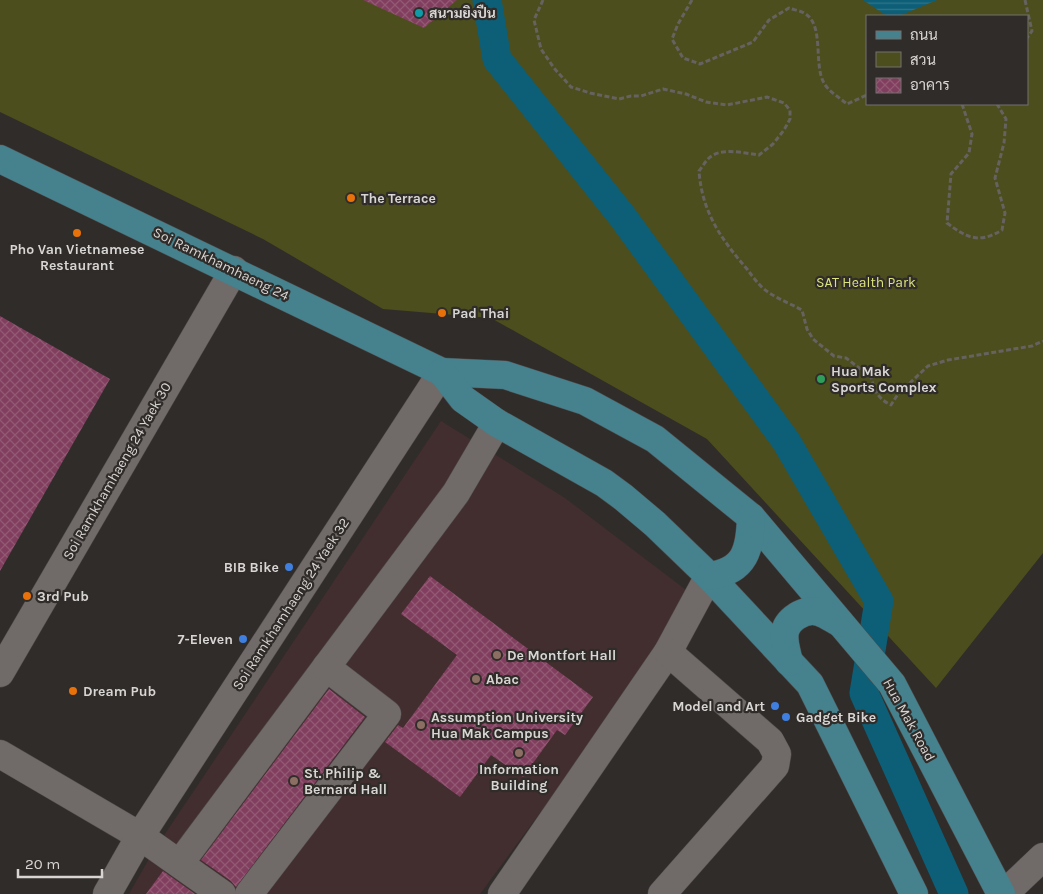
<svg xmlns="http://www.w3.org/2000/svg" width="1043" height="894" font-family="Karla,Sarabun,sans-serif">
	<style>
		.education { fill: #432e2f }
		.park { fill: #4c4e1d; fill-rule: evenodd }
		.water { fill: url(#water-rules) }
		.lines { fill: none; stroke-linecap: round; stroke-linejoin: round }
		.canal { stroke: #0d5f77; stroke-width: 29 }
		.building { fill: url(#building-cross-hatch) }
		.minor-casing { stroke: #4e4a49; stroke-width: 29 }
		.major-casing { stroke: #4e4a49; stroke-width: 29 }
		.path { stroke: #656260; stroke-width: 3; stroke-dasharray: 5 2.5; stroke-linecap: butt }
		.minor { stroke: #706b69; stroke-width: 28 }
		.major { stroke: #46818e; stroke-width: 28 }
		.culture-dot { fill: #0f9aa8; stroke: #302c2a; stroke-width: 2 }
		.food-dot { fill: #e8710a; stroke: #302c2a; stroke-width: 2 }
		.leisure-dot { fill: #2e9e5b; stroke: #302c2a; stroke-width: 2 }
		.shop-dot { fill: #3f7fe0; stroke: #302c2a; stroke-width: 2 }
		.education-dot { fill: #8d6e63; stroke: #302c2a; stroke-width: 2 }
		.labels { text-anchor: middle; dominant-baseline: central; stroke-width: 4.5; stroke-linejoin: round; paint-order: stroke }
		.poi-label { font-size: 14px; font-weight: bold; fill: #d8d6d4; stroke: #302c2a; text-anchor: start }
		.street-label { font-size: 14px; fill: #d8d6d4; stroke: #302c2a }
		.park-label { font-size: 14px; fill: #dde479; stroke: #302c2a }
	</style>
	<defs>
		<pattern id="water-rules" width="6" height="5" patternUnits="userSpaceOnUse" patternTransform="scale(1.25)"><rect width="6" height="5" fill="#0d5f77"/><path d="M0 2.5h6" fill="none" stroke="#307589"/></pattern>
		<pattern id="building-cross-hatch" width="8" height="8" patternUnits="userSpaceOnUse" patternTransform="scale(1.25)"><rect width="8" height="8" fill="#813e5e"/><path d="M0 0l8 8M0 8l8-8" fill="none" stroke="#925974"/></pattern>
	</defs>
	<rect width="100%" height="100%" fill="#302c2a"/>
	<polygon class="education" points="441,421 565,498 698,599 480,894 129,894 153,852"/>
	<path class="park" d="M0,0H1043V553L936,688L707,439L491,318L383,309L263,239L0,112ZM867,16H1027V104H867Z"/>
	<polygon class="water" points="863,0 937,0 899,16 887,16"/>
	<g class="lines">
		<polyline class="canal" points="487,0 497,59 622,216 786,441 879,601 864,693 954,894"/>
	</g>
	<g class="building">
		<polygon points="363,0 457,0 424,28"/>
		<polygon points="0,316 110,379 0,571"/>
		<polygon points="430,576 593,697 565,735 557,730 523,777 491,755 460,797 385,742 398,725 403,728 457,655 401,614"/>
		<polygon points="329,689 365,717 236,887 231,881 201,860"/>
		<polygon points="163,871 195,894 146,894"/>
	</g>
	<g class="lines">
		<defs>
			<g id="minor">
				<polyline points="0,673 234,270"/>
				<polyline points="0,754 140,836 222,894"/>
				<polyline points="180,863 456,493 497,423"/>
				<polyline points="107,894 140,836 442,372"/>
				<polyline points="249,894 387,714 326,667"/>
				<polyline points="502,894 668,652 709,576"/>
				<polyline points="662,894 775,766 777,754 770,741 668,652"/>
				<polyline points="1004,894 1043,857"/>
			</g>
			<g id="major">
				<polyline points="0,159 442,372 505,375 585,401 655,439 751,517 892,684 1001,894"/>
				<polyline points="442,372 463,399 497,423 604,483 623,497 655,524 709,576 810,684 914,894"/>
				<path d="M709,576C746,571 750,549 751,517"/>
				<path d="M789,662C785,644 778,628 797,616C803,612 812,610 819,612C826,614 834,620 840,623"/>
			</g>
		</defs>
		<use href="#minor" class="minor-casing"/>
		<use href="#major" class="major-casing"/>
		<g class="path">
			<path d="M543,0L534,20L541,49L554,68L571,87L590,93L619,99L631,96H641L663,89L686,94L706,102L727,105L767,97L784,103L790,110V119L784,130L773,144L759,155C743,153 721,147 709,158C705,162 702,167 699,171C702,212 721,239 747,269C753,277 760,287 768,292C778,299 791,304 802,310L807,329L813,339L834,356L846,358L871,377C874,390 878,399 891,405L898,394L928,366L948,360L1032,346L1043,341"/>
			<path d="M692,0L678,24L672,39L683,58L700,64L753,42L769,20L789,8C793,10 799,10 804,13C825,24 813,64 824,83C828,91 840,98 847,104L867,95"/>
			<polyline points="1025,0 1032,31 1027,38"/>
			<path d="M962,104L972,134L969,153L951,174L947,223C967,238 979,244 1002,230L1005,213L995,178L1004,143L1006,119L997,104"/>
		</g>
		<use href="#minor" class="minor"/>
		<use href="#major" class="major"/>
	</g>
	<circle class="culture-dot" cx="419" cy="13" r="5"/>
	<g class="food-dot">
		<circle cx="351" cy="198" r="5"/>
		<circle cx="77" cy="233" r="5"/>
		<circle cx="442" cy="313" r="5"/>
		<circle cx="27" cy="596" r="5"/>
		<circle cx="73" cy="691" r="5"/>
	</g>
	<circle class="leisure-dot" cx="821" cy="379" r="5"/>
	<g class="shop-dot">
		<circle cx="289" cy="567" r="5"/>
		<circle cx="243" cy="639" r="5"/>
		<circle cx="775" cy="706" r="5"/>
		<circle cx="786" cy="717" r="5"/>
	</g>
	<g class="education-dot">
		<circle cx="497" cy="655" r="5"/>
		<circle cx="476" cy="679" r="5"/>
		<circle cx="421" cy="725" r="5"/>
		<circle cx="519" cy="753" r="5"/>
		<circle cx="294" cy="781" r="5"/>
	</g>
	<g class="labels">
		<g class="poi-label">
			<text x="429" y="13">สนามยิงปืน</text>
			<text x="361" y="198">The Terrace</text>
			<text x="77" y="249" text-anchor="middle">Pho Van Vietnamese<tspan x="77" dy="16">Restaurant</tspan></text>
			<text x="452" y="313">Pad Thai</text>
			<text x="831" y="371">Hua Mak<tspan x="831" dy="16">Sports Complex</tspan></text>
			<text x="279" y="567" text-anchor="end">BIB Bike</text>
			<text x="37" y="596">3rd Pub</text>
			<text x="233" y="639" text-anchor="end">7-Eleven</text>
			<text x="507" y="655">De Montfort Hall</text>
			<text x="486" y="679">Abac</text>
			<text x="83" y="691">Dream Pub</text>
			<text x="765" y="706" text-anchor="end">Model and Art</text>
			<text x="431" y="717">Assumption University<tspan x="431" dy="16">Hua Mak Campus</tspan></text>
			<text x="796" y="717">Gadget Bike</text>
			<text x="519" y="769" text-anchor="middle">Information<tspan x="519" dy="16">Building</tspan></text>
			<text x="304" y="773">St. Philip &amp;<tspan x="304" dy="16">Bernard Hall</tspan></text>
		</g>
		<g class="street-label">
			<text transform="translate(221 264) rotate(26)">Soi Ramkhamhaeng 24</text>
			<text transform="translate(117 471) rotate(-60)">Soi Ramkhamhaeng 24 Yaek 30</text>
			<text transform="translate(291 604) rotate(-57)">Soi Ramkhamhaeng 24 Yaek 32</text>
			<text transform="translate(909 720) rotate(61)">Hua Mak Road</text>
		</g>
		<g class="park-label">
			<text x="866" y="282">SAT Health Park</text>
		</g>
	</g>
	<rect x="866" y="15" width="162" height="90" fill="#302c2a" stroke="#73706e"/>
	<rect x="876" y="31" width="25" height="8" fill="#46818e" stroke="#73706e"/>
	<text x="910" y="40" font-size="15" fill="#d8d6d4">ถนน</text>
	<rect x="876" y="52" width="25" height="15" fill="#4c4e1d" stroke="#73706e"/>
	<text x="910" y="65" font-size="15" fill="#d8d6d4">สวน</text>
	<rect x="876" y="78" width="25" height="15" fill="url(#building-cross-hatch)" stroke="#73706e"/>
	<text x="910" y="90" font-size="15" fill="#d8d6d4">อาคาร</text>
	<path d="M18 869v8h84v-8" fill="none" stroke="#d8d6d4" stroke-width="2.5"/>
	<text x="25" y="869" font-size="15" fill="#d8d6d4" stroke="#302c2a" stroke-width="4" paint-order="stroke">20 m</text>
</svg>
